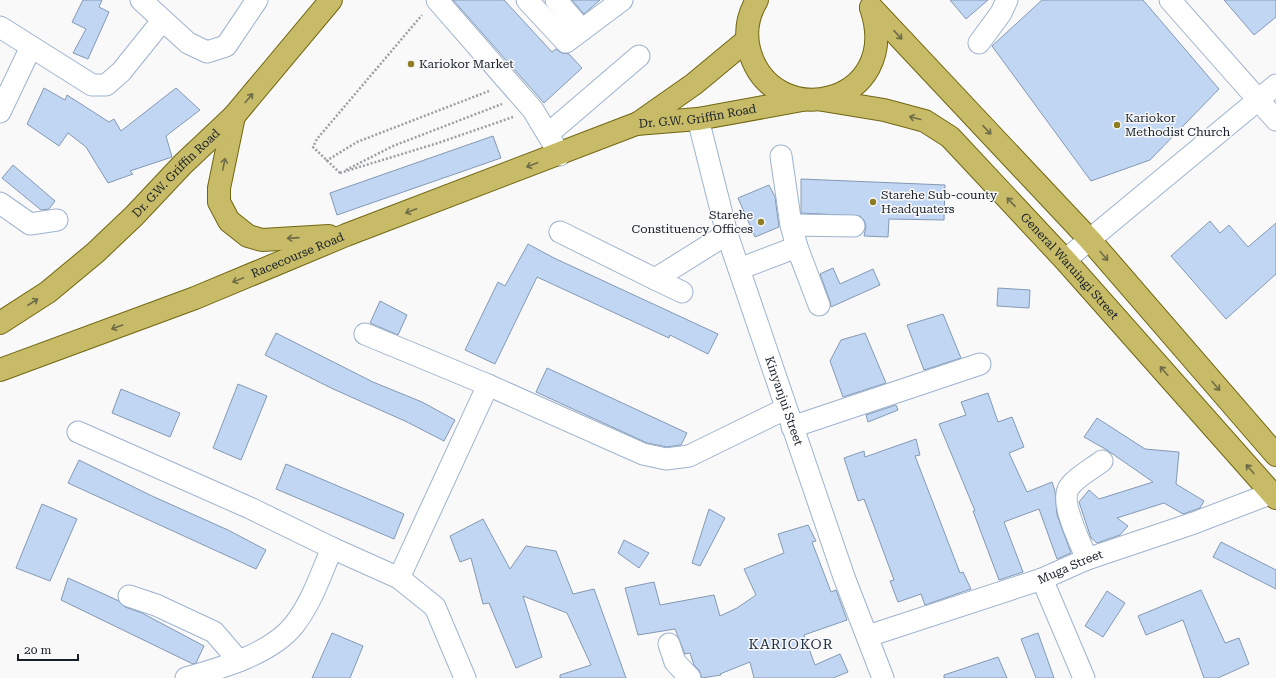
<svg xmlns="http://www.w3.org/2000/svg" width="1276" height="678" font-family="'Roboto Serif',serif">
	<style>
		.building { fill: #c0d6f3; stroke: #8499b4 }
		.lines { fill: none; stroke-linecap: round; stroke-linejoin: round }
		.minor-casing { stroke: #9db3ce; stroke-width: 23 }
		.major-casing { stroke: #716610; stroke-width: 24 }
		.path { stroke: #9b9fa3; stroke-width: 2.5; stroke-dasharray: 2 2; stroke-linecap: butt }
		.minor { stroke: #fff; stroke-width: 21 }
		.major { stroke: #c7bb68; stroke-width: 22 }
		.oneway { stroke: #6f6d48 }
		.poi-dot { fill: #8d7d23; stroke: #f9f9f9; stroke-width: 1.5 }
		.labels { text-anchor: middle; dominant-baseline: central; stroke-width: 3; stroke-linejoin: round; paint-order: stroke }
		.poi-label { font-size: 12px; fill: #171f29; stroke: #f9f9f9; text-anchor: start }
		.street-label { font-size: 12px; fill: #171f29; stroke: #f9f9f9 }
		.quarter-label { font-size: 14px; letter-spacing: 1px; fill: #203148; stroke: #f9f9f9 }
	</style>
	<rect width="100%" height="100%" fill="#f9f9f9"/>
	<g class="building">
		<polygon points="83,0 102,0 99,7 109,12 88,59 73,53 86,29 72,22"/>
		<polygon points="453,0 504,0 552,52 556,49 562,53 569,54 582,68 544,103"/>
		<polygon points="572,0 600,0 584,14"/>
		<polygon points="950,0 988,0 966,19"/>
		<polygon points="1042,0 1143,0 1219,89 1150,160 1091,181 992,46"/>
		<polygon points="1224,0 1276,0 1276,17 1254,35"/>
		<polygon points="44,88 65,100 67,95 109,122 114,119 121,131 176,88 200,110 166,136 172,157 130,171 133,174 108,183 86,147 68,133 59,146 27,124"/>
		<polygon points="493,136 501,158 337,215 330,193"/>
		<polygon points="13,165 55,201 49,209 41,210 2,178"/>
		<polygon points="801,179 945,185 944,220 889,219 888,237 864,236 866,226 864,220 860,216 801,213"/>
		<polygon points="769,185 775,197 779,227 755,237 738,198"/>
		<polygon points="1210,221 1220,233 1229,225 1248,247 1276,223 1276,274 1226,319 1171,256"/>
		<polygon points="528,244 554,258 718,334 708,354 670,335 669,338 537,277 495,364 465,350 498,282 505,286"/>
		<polygon points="833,268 840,284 873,269 880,285 831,307 830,301 820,274"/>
		<polygon points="998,288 1030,290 1029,308 997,306"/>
		<polygon points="380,301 407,315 398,335 370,323"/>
		<polygon points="943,314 961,358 924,370 907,325"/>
		<polygon points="276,333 373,382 422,402 455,420 444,441 407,422 331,388 265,355"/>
		<polygon points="865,333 886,383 843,397 830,361 841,340"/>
		<polygon points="547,368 687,433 681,445 667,447 647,443 536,392"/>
		<polygon points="238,384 267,396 241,460 213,448"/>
		<polygon points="121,389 180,413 170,437 112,413"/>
		<polygon points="988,393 998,422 1012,417 1024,447 1009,453 1027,492 1052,482 1055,491 1057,515 1071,553 1057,559 1039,509 1004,522 1023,572 999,580 973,511 975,511 939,424 966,415 961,402"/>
		<polygon points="896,405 898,410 868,422 866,415"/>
		<polygon points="1097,418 1145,449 1179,452 1176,484 1204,501 1200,508 1183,514 1164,503 1117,518 1128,526 1120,535 1097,543 1091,538 1079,502 1089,490 1099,499 1153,482 1107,450 1084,437"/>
		<polygon points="916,439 920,455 915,456 960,573 963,572 971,589 925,605 921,594 898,602 890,581 894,580 864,499 858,501 844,458 864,451 865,457"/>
		<polygon points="79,460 152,496 228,530 266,550 256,569 68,483"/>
		<polygon points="286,464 404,514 394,539 276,489"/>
		<polygon points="42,504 77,519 50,581 16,568"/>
		<polygon points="709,509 725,518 700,566 692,563"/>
		<polygon points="483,519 510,569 526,546 556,551 573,594 594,589 626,678 560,678 560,675 591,665 567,613 523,596 542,657 516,668 489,603 483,604 471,558 460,562 450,536"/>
		<polygon points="808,525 816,541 812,542 831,592 836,590 847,620 804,635 815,665 840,654 848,672 833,678 754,678 750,662 720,674 721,675 702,678 699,670 694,665 690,653 685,654 675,629 638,635 625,588 654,582 660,605 714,595 720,616 737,608 756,595 744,569 784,553 778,534"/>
		<polygon points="624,540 649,553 639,568 618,553"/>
		<polygon points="1221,542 1276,570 1276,589 1213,557"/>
		<polygon points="68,578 106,595 119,601 125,607 142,613 204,646 196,663 193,664 61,600"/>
		<polygon points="1201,590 1225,643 1239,638 1249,664 1218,678 1204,678 1183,620 1146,635 1138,616"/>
		<polygon points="1107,591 1125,603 1103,637 1085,626"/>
		<polygon points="332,633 363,646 350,678 312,678"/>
		<polygon points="1038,633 1054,678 1036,678 1021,639"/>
		<polygon points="998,657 1007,678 944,678 944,675"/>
	</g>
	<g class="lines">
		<defs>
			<g id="minor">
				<polyline points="141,0 188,43 207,52 226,46 257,0"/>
				<polyline points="437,0 533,110 560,155"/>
				<polyline points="527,0 566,42 622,0"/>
				<polyline points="556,0 582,30"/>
				<polyline points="1170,0 1276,120"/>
				<polyline points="0,27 92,85 106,85 121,72 162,21"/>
				<polyline points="979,43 1001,13 1007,0"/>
				<polyline points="0,112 31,47"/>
				<path id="s1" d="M698,119L727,234L844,577L883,678"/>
				<polyline points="548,134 639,56"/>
				<polyline points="781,156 791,225 797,247"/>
				<polyline points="0,203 30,224 57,220"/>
				<polyline points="791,225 854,226"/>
				<polyline points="560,232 655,279 727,234"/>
				<polyline points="1065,260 1276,85"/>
				<polyline points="739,269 797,247 819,305"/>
				<polyline points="655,279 682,292"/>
				<polyline points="365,334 488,385 643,454 666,459 689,456 785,409"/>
				<polyline points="792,427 980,364"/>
				<polyline points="78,432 250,508 332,548 399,578 435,607 465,678"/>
				<path d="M1087,559C1081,544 1058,500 1070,486C1078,476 1092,469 1102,461"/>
				<polyline points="399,578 488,385"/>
				<polyline points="1042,579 1084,678"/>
				<polyline points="129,596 156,605 214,632 239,661"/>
				<path id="s2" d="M868,636L1042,579L1087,559L1194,523L1272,493"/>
				<polyline points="669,644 675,662 690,678"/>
				<path d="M186,678C221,668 271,654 294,625C312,602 321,574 332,548"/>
			</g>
			<g id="major">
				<path d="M757,0C748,15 745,32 749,49C771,135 904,105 871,8"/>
				<polyline points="871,7 1090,240 1276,455"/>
				<path id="s3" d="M823,100L884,110L925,121L950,137L1065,260L1276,498"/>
				<polyline points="234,116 219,188 219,202 229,221 248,236 262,240 329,236"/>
				<polyline points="637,124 694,84 747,40"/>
				<path id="s4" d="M0,323L48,292L95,253L134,216L183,164L234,116L331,0"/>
				<path id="s5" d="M0,370L195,298L346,235L636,124L698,119L802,100"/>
			</g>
		</defs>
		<use href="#minor" class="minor-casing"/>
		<use href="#major" class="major-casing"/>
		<g class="path">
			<polyline points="326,161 357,142 489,91"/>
			<polyline points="346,170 393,146 502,104"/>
			<polyline points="340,173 313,147 317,139 422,15"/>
			<polyline points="340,173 438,143 513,117"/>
		</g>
		<use href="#minor" class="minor"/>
		<use href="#major" class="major"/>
	</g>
	<defs><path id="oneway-shaft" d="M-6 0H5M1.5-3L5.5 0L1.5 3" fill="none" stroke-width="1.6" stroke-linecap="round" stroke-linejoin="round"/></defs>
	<g class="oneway">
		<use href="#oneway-shaft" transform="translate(898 35) rotate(47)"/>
		<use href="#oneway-shaft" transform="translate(249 98) rotate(-50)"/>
		<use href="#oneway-shaft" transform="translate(915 118) rotate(-165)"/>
		<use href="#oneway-shaft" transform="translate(987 130) rotate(47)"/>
		<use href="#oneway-shaft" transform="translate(224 164) rotate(-78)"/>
		<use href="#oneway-shaft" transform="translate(532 165) rotate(159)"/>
		<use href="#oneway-shaft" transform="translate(1011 202) rotate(-133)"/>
		<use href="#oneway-shaft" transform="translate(411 211) rotate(159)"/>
		<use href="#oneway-shaft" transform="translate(293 238) rotate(176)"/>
		<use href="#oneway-shaft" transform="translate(1104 256) rotate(49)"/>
		<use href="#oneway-shaft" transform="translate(238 280) rotate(158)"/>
		<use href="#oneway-shaft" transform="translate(33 302) rotate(-33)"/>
		<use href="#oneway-shaft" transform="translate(117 327) rotate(160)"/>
		<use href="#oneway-shaft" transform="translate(1164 371) rotate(-131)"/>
		<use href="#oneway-shaft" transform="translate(1216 386) rotate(49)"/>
		<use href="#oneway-shaft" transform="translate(1250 469) rotate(-131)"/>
	</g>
	<g class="poi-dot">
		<circle cx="411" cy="64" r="4"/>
		<circle cx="1117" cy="125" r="4"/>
		<circle cx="873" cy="202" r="4"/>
		<circle cx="761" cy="222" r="4"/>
	</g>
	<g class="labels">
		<g class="poi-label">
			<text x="419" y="64">Kariokor Market</text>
			<text x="1125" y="118">Kariokor<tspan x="1125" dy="14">Methodist Church</tspan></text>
			<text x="881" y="195">Starehe Sub-county<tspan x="881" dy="14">Headquaters</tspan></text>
			<text x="753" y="215" text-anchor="end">Starehe<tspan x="753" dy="14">Constituency Offices</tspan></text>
		</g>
		<g class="street-label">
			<text stroke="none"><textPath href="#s5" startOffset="744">Dr. G.W. Griffin Road</textPath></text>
			<text stroke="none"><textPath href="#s4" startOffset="232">Dr. G.W. Griffin Road</textPath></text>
			<text stroke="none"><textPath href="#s5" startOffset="319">Racecourse Road</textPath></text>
			<text stroke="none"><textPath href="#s3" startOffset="310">General Waruingi Street</textPath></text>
			<text stroke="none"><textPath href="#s1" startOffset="295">Kinyanjui Street</textPath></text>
			<text stroke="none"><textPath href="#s2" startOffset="214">Muga Street</textPath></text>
		</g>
		<g class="quarter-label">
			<text x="791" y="644">KARIOKOR</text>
		</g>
	</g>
	<path d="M18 654v6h60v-6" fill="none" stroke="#171f29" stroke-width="2"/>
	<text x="24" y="654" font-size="12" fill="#171f29" stroke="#f9f9f9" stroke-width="3" paint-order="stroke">20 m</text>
</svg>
